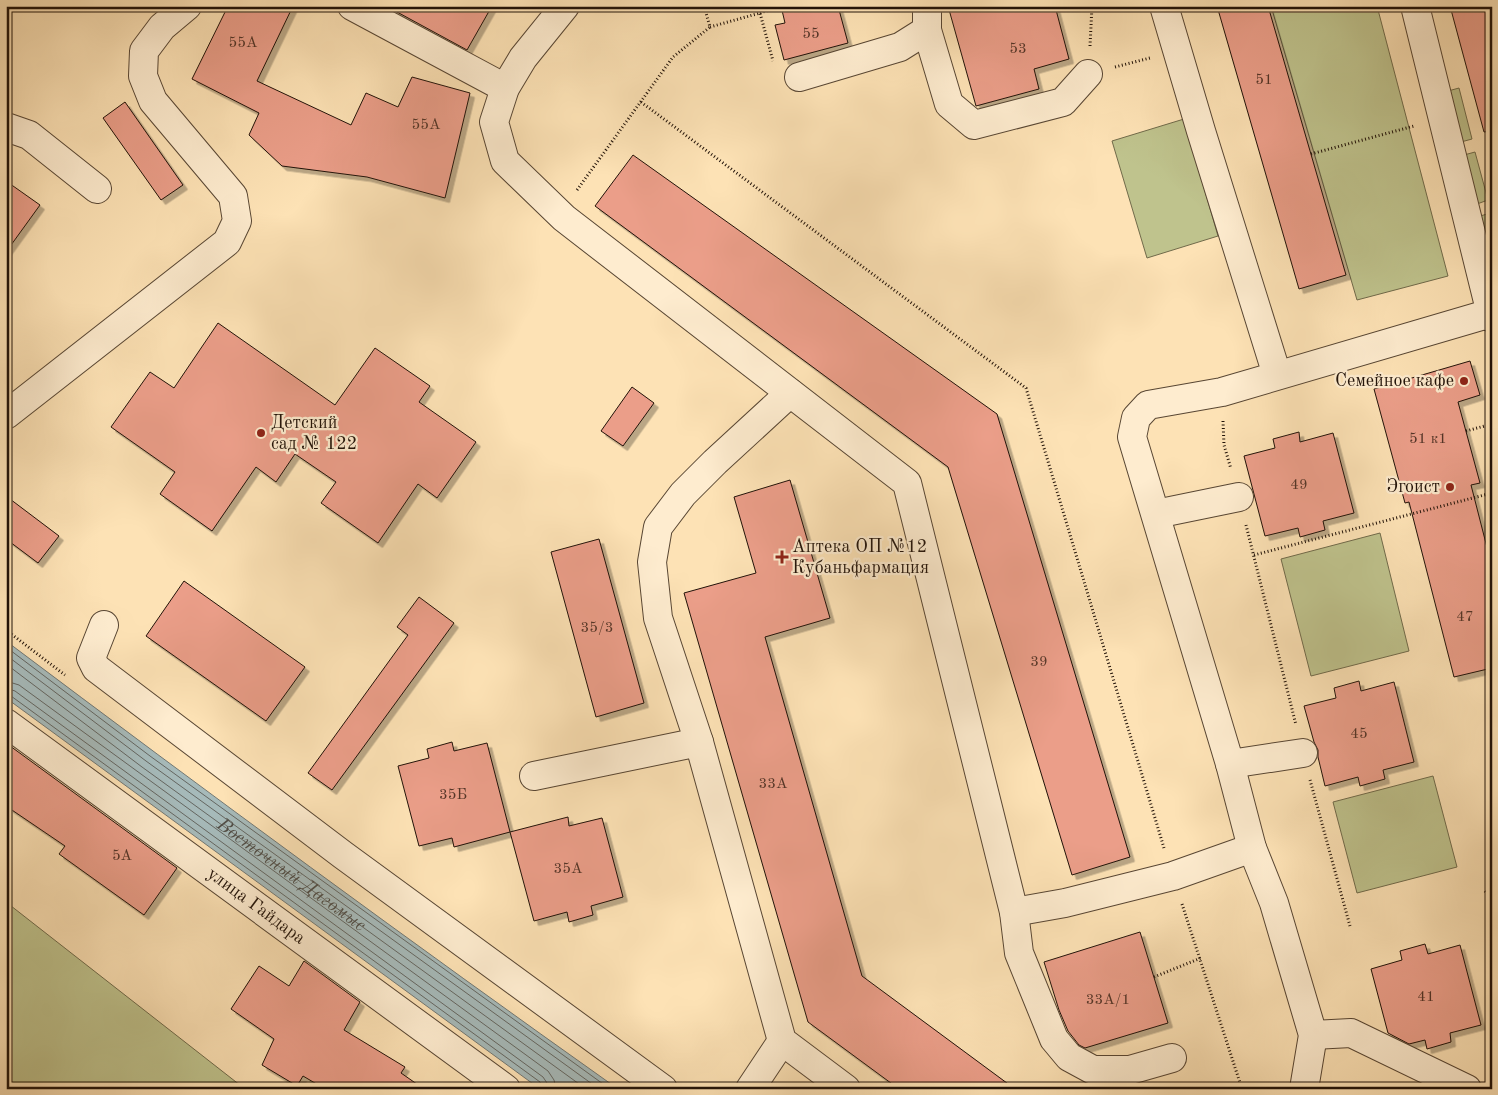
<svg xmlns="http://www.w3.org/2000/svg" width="1498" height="1095" font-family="'Old Standard TT',serif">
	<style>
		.green { fill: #bfc38d; stroke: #706a4a }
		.water { fill: #a6baba; stroke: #717773 }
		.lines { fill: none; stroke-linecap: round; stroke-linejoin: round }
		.shore { stroke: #646661; stroke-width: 1 }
		.building { fill: #eb9e89; stroke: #211208; filter: url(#shadow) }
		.minor-casing { stroke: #584633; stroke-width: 30 }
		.path { stroke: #211208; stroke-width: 3; stroke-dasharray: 1 2.5; stroke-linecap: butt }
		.minor { stroke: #feeccf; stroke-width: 28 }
		.poi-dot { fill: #8f2418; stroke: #feeccf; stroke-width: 2 }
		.labels { text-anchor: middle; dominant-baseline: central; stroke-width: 4.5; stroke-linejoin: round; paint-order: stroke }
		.number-label { font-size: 15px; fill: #543528 }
		.poi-label { font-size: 18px; fill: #211208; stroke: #feeccf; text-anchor: end }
		.street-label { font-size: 18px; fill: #211208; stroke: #feeccf }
		.water-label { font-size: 19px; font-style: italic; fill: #504d46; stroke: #feeccf }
	</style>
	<defs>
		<filter id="shadow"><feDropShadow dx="4.5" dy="4.5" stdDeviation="0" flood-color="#0004"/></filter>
	</defs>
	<rect width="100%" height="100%" fill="#fde2b5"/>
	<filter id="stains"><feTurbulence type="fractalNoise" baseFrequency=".004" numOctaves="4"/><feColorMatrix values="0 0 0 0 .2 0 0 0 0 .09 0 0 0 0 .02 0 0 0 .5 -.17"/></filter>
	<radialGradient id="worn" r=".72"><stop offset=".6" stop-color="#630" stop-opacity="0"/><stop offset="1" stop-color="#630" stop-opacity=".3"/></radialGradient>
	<g class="green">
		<polygon points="1271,6 1377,6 1448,276 1357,300"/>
		<polygon points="1459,88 1472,139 1461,142 1448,91"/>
		<polygon points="1184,119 1218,236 1147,258 1112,141"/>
		<polygon points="1475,152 1488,200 1477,204 1464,155"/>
		<polygon points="1491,213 1492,217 1492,264 1480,216"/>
		<polygon points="1380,533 1409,651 1311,676 1281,559"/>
		<polygon points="1433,776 1457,867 1357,893 1333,802"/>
		<polygon points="6,902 245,1089 6,1089"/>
	</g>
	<path class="water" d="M6,641C208,793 412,943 618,1089H540L6,698Z"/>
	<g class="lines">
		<g class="shore">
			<polyline points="6,647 150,756 610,1089"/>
			<polyline points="6,655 146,761 599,1089"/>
			<path id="s1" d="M6,664L142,767L586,1089"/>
			<polyline points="6,681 19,685 548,1071 554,1080 556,1089"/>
			<polyline points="6,688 15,691 543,1077 547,1083 548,1089"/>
			<polyline points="6,695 11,696 540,1082 542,1089"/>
		</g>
	</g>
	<g class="building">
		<polygon points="228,6 293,6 257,81 351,125 366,93 398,107 412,77 470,93 445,198 367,177 282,166 249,135 259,113 192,79"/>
		<polygon points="386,6 492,6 467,50"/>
		<polygon points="781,6 838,6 848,43 784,60 775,25 785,23"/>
		<polygon points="948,6 1055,6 1069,59 1034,69 1039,89 976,106"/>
		<polygon points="1217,6 1268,6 1346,275 1299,289"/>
		<polygon points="1450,6 1492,6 1492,131 1484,132"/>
		<polygon points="125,102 183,185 161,200 103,118"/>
		<polygon points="633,155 997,414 1130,857 1072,875 948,467 595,206"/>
		<polygon points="6,181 40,205 6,252"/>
		<polygon points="218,323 335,405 375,348 430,386 419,402 476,442 437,498 418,484 378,543 321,503 336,482 295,454 276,482 256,467 212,531 160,494 175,472 111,427 150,372 174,388"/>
		<polygon points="1470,361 1480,395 1458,402 1480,483 1471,485 1492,567 1492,668 1454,677 1409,502 1405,503 1374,389"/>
		<polygon points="632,387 654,403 623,446 601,431"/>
		<polygon points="1299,432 1300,442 1333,433 1354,513 1323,521 1325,530 1300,537 1298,528 1265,536 1244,456 1275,448 1273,439"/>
		<polygon points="790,480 830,618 765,637 862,976 1015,1089 899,1089 808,1022 684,593 756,573 734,497"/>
		<polygon points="6,496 59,536 38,563 6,539"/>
		<polygon points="599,539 644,703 596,717 551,552"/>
		<polygon points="184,581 305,667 266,721 146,636"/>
		<polygon points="419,597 454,623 332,790 308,773 408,635 397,627"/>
		<polygon points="1359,681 1361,691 1394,682 1414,762 1383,770 1385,779 1360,786 1358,777 1325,786 1318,757 1318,750 1314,742 1304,706 1336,698 1334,688"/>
		<polygon points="452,742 454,751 487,743 510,832 454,847 452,838 419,846 398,766 429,758 427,749"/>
		<polygon points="6,743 177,868 144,915 59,854 65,846 6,806"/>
		<polygon points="568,817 569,826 602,818 623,897 591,906 593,915 569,922 567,912 534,921 510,832"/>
		<polygon points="1140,932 1168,1023 1085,1048 1079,1045 1068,1031 1059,1010 1044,962"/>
		<polygon points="1425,944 1428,954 1460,945 1481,1025 1450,1033 1451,1042 1427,1049 1425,1040 1409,1044 1388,1033 1371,969 1402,960 1400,951"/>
		<polygon points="304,961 360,1002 344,1030 405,1067 401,1073 424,1089 325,1089 303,1076 297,1086 262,1065 274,1039 231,1009 259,966 289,986"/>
	</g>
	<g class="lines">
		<defs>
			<g id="minor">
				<polyline points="352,6 505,88"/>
				<polyline points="565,6 523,58 505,88 494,122 505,161 564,218 907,483 1014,912 1019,953 1054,1039 1069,1057 1093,1070 1130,1070 1172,1058"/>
				<polyline points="1164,6 1201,131 1277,375"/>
				<polyline points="1415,6 1492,318"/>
				<polyline points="927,30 949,104 974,125 1063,102 1088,74"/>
				<polyline points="799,77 900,47 927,30 927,6"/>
				<polyline points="6,127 29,135 97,189"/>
				<polyline points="790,393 715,462 683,494 658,527 652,562 658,618 699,742 782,1041 846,1089"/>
				<polyline points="6,415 227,242 237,221 233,196 153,101 143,76 144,51 162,27 187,6"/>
				<polyline points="1156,514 1239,497"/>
				<polyline points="104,625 91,658 96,668 343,855 663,1089"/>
				<path id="s2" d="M6,723L506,1089"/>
				<polyline points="1230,764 1303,753"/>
				<polyline points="534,776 699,742"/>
				<polyline points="1014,912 1065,903 1173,876 1252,848"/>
				<polyline points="1313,1035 1351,1033 1467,1089"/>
				<polyline points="750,1089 782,1041"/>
				<polyline points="1304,1089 1313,1035 1274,903 1252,848 1230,764 1132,437 1136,418 1148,405 1222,392 1491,313"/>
			</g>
		</defs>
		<use href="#minor" class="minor-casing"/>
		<g class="path">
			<polyline points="760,13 781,6"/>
			<polyline points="710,27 760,13 773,61"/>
			<polyline points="1090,46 1092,6"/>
			<polyline points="1115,67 1150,58"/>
			<polyline points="641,102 1026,388 1164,848"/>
			<polyline points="1311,154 1414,126"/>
			<polyline points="577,190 673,57 710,27 704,6"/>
			<polyline points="1223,421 1224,445 1231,469"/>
			<polyline points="1466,431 1492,424"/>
			<polyline points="1246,525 1296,725"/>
			<polyline points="1254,555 1492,493"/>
			<polyline points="6,630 65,675"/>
			<polyline points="1310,780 1350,926"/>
			<polyline points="1485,891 1492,900"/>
			<polyline points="1182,904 1242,1089"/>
			<polyline points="1154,977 1201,958"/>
		</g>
		<use href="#minor" class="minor"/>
	</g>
	<g class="poi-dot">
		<circle cx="1464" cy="381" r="5"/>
		<circle cx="261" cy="433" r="5"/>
		<circle cx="1450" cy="487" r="5"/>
		<path d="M779.5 549.5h5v5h5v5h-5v5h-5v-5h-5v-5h5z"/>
	</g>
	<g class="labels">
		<g class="number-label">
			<text x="811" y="34">55</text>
			<text x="243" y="43">55А</text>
			<text x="1018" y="49">53</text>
			<text x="1264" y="80">51</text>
			<text x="426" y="125">55А</text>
			<text x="1428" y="439">51 к1</text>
			<text x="1299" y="485">49</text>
			<text x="1465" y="617">47</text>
			<text x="597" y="628">35/3</text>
			<text x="1039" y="662">39</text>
			<text x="1359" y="734">45</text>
			<text x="773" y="784">33А</text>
			<text x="453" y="795">35Б</text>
			<text x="122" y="856">5А</text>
			<text x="568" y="869">35А</text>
			<text x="1426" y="997">41</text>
			<text x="1108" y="1000">33А/1</text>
		</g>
		<g class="poi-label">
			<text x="1454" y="381">Семейное кафе</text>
			<text x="271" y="423" text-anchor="start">Детский<tspan x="271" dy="21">сад № 122</tspan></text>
			<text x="1440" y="487">Эгоист</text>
			<text x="792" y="547" text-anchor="start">Аптека ОП №12<tspan x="792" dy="21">Кубаньфармация</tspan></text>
		</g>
		<g class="street-label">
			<text stroke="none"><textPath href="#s2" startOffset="310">улица Гайдара</textPath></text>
		</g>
		<g class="water-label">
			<text stroke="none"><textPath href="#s1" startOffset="355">Восточный Дагомыс</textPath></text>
		</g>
	</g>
	<rect width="1498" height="1095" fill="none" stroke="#fde2b5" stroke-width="25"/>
	<rect x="8" y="8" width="1483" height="1080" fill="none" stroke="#211208" stroke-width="2.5"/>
	<rect x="12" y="12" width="1473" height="1070" fill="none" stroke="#211208"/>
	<rect width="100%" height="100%" filter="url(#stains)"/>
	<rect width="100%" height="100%" fill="url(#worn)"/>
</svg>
